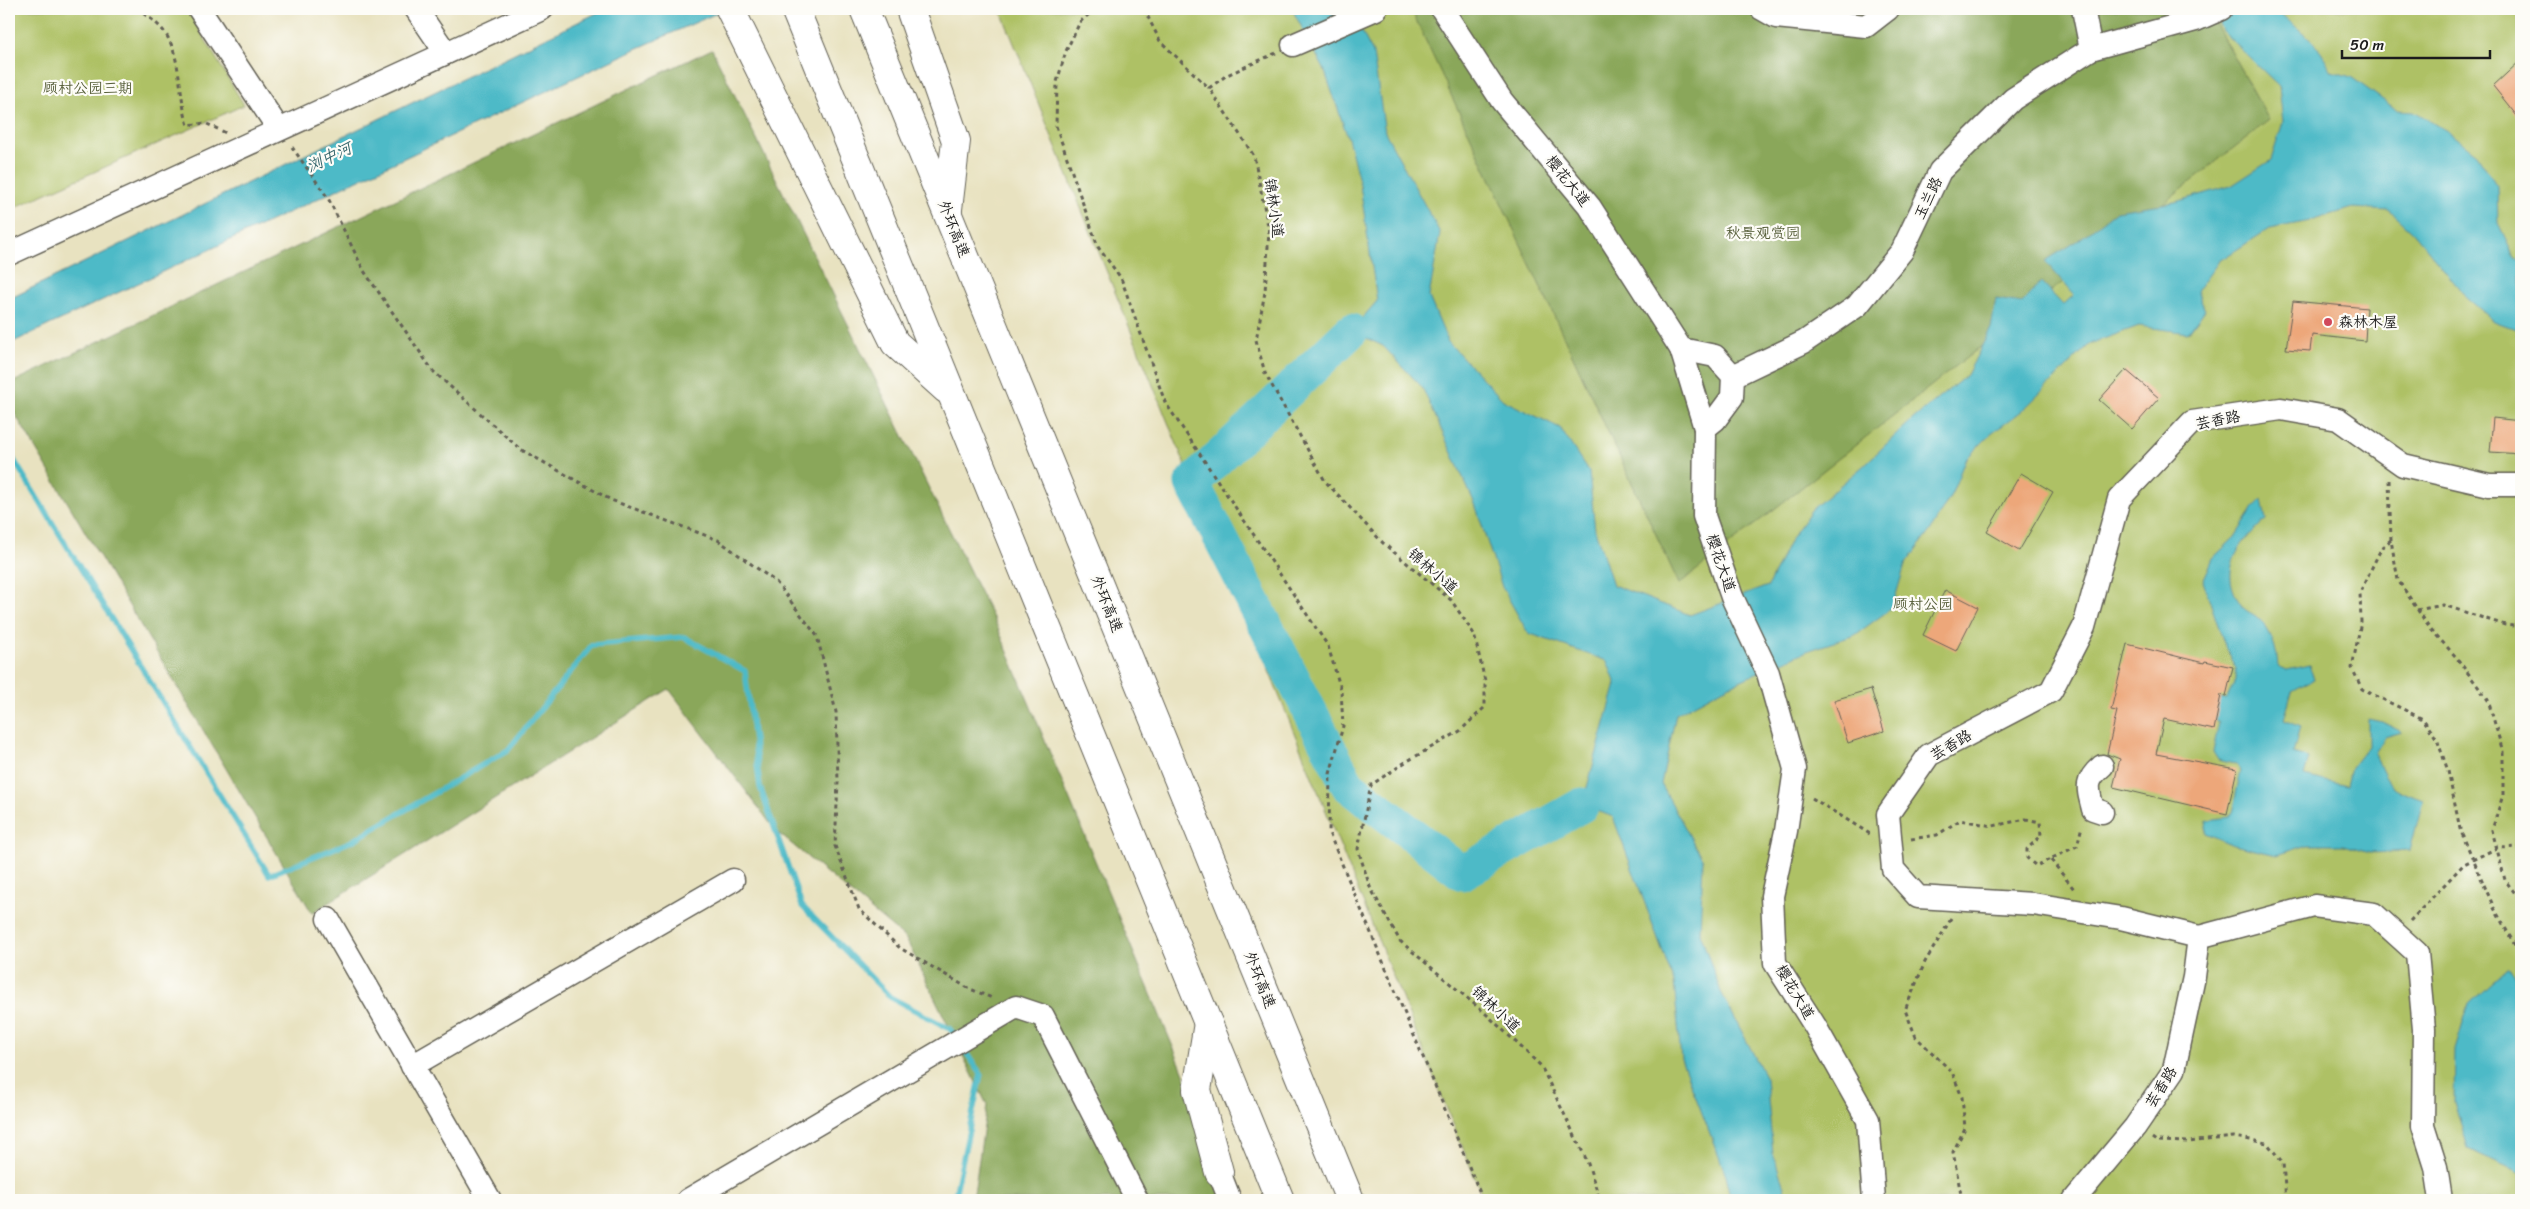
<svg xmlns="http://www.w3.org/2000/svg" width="2530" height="1209" font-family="Sriracha,'LXGW WenKai TC',sans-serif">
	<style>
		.green { fill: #aec165; stroke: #656e40 }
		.forest { fill: #8aa75a; stroke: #53623b }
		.water { fill: #4dbac7; stroke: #346b72 }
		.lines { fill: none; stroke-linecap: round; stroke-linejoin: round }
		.stream { stroke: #4dbac7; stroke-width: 5.5 }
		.river { stroke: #4dbac7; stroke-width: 35 }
		.building { fill: #eda77a }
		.minor-casing { stroke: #636155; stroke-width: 25 }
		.highway-casing { stroke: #636155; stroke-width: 30 }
		.path { stroke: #636155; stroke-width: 3; stroke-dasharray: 4 4; stroke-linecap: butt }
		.minor { stroke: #fff; stroke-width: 22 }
		.highway { stroke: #fff; stroke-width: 28 }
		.poi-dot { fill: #d1495b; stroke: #fdfcf7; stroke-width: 2 }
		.labels { text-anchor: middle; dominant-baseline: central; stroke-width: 4.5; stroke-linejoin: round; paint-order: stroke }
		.park-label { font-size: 15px; fill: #565e39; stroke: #fdfcf7 }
		.street-label { font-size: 15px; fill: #1c1c1c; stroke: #fdfcf7 }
		.poi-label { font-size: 15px; fill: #1c1c1c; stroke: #fdfcf7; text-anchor: start }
		.water-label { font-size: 16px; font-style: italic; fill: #326369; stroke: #fdfcf7 }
	</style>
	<rect width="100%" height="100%" fill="#fdfcf7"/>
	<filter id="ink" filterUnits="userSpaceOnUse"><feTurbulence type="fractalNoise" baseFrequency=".02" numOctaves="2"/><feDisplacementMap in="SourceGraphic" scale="10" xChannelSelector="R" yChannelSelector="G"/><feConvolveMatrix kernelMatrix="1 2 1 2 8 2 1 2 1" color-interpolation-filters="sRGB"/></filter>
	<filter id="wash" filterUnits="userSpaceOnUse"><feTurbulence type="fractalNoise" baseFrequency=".0096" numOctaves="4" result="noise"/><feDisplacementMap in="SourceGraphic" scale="20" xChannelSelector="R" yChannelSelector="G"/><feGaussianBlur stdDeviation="1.12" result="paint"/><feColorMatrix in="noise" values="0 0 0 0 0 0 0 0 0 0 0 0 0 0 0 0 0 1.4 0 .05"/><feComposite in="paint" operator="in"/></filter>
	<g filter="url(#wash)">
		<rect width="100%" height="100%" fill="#e8e2c0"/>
		<g class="green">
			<polygon points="9,9 187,9 244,105 9,210"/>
			<polygon points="1000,9 2521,9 2521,1200 1484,1200"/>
		</g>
		<g class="forest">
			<polygon points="1411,9 2207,9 2269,120 1679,584"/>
			<polygon points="712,49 997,626 1237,1200 973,1200 987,1105 906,939 776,831 669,689 312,913 9,404 9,384"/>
		</g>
		<g class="water">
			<polygon points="605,9 726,9 636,49 9,344 9,299"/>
			<polygon points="1292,9 1350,9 1373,53 1385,132 1440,233 1429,297 1448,342 1503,400 1560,428 1589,472 1595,530 1613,585 1690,615 1768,586 1790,540 1812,509 1862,467 1913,419 1967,375 1991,328 1996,299 2022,303 2041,282 2063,305 2074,295 2045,261 2076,242 2116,211 2175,202 2231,186 2271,160 2283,122 2279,86 2222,31 2213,9 2275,9 2315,43 2332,71 2351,77 2397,110 2414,111 2447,131 2477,154 2497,186 2498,223 2515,258 2521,262 2521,331 2494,321 2467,298 2413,232 2389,210 2353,208 2310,221 2269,229 2219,261 2197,291 2205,310 2188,333 2139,326 2090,344 2023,410 1990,435 1965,460 1952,493 1930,531 1905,565 1892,608 1855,635 1807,651 1724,688 1676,714 1661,784 1703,860 1700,933 1720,990 1766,1078 1773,1153 1788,1200 1732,1200 1726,1175 1681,1059 1674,982 1613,817 1582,805 1616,684 1607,661 1528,633 1502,587 1475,504 1422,387 1383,346 1351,331 1377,301 1360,185 1348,138 1324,69"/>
			<path d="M2262,499L2266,520C2238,543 2217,572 2242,606C2245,611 2252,613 2257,617C2271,629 2277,649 2278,666L2287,670L2309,665L2314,679L2292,691L2284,720L2300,727L2293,753L2309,758L2304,776L2347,786L2351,768L2368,746V719L2382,722L2402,732L2385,737L2375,753C2388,787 2389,787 2423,800L2410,851L2370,853L2343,845H2308L2277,855L2233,845L2205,833L2207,820L2229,817L2232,813L2241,770L2235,764L2218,760L2213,752L2219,723L2215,720L2212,697L2226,699L2236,680V667L2225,646L2203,581L2213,558L2235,537L2255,506Z"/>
			<polygon points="2509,966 2521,984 2521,1173 2468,1149 2454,1101 2455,1050 2469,1003"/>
		</g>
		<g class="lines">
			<g class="stream">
				<polyline points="9,452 269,875 352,841 508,750 592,645 684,637 745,671 760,787 802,906 890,997 950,1029 955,1036"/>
				<polyline points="954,1200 981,1074 960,1044"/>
			</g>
			<polyline class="river" points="1351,331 1192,483 1348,785 1462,873 1582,805"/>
		</g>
		<g id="blocks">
			<g class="building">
				<polygon points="2521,60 2521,121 2493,86"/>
				<polygon points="2293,301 2367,308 2365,341 2312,335 2310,351 2286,349"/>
				<polygon points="2126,370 2159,398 2132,429 2099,400"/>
				<polygon points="2493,418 2521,421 2521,454 2490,452"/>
				<polygon points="2021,473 2053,492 2019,551 1987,532"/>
				<polygon points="1945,590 1978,607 1956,651 1923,635"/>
				<polygon points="2127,644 2204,663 2205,661 2233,667 2226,696 2221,695 2214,730 2164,719 2156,754 2237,769 2227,814 2113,787 2120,759 2107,754 2117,711 2111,710"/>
				<polygon points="1871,689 1884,731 1848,743 1834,700"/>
			</g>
		</g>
	</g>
	<g filter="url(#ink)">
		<use href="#blocks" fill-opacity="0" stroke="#636155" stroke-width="1"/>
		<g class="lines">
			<defs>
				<g id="minor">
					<polyline points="199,9 278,128"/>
					<polyline points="416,9 446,53"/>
					<polyline points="1442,9 1502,101 1590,207 1681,349 1715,356 1733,376 1732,397 1715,420 1705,428 1704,516 1732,597 1768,673 1795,769 1786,831 1772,896 1775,963 1815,1026 1868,1120 1874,1200"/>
					<polyline points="1762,9 1776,17 1866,26 1888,9"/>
					<polyline points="2083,9 2091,49"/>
					<polyline points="1293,45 1376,9"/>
					<polyline points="9,254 542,9"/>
					<polyline points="1681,349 1705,428"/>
					<polyline points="1733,376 1804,342 1857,306 1902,251 1940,171 2013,99 2091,49 2196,20 2221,9"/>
					<path d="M2102,812L2093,809C2088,789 2084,781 2102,766"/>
					<polyline points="328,919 490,1200"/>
					<polyline points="2199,937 2314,906 2374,914 2417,953 2424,1029 2423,1126 2436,1167 2441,1200"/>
					<polyline points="412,1066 733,880"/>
					<polyline points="1219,1172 1230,1200"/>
					<polyline points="688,1200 1016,1007 1043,1016 1137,1200"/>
					<polyline points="2074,1200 2135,1127 2174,1070 2194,977 2199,937 2121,918 2033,904 1918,897 1893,869 1888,814 1929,755 2051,691 2084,627 2119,499 2192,422 2281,409 2338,419 2403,465 2489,485 2521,485"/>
				</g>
				<g id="highway">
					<polyline points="730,9 895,343 946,389"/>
					<polyline points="795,9 1280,1200"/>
					<polyline points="864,9 1350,1200"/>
					<polyline points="910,9 956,141 948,209"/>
					<polyline points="1208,1023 1197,1090 1219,1172"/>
				</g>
			</defs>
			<use href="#minor" class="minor-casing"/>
			<use href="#highway" class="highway-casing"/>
			<g class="path">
				<path d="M137,9C145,15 155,21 161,28C182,50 178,96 188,125L205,123L226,133"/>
				<polyline points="1095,9 1080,22 1066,51 1057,82 1056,126 1098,247 1121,278 1165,402 1328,646 1341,690 1343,726 1330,774 1329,833 1483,1200"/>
				<polyline points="1144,9 1160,41 1209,88"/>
				<polyline points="1276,53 1227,75 1209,88 1254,156 1269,231 1265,292 1256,340 1265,373 1325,481 1383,543 1451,600 1474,634 1485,681 1485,707 1460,731 1404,763 1371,785 1358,849 1370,887 1400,941 1486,1014 1541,1066 1587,1161 1600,1200"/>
				<polyline points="292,147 328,198 364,271 433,371 520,449 611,500 718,540 776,582 817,636 836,712 838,782 835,846 859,909 900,948 968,988 992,998"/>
				<polyline points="2389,480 2391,540 2398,580 2429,627 2456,657 2488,700 2503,752 2503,795 2492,830 2505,880 2521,901"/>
				<polyline points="2391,540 2382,547 2360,592 2361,622 2352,668 2362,689 2423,719 2437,739 2448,771 2460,829 2494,908 2521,956"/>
				<polyline points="2417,610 2443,605 2505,625 2521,627"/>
				<polyline points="1812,798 1870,834"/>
				<polyline points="1911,839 1937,835 1960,820 1993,826 2026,819 2040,822 2041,836 2027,849 2027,858 2036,866 2077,846 2082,826"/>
				<polyline points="2051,860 2074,889"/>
				<polyline points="1951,919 1925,962 1905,1010 1916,1037 1952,1072 1962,1097 1965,1128 1953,1152 1962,1200"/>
				<polyline points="2410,921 2464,864 2497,848 2521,847"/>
				<polyline points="2152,1138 2156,1141 2188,1142 2234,1137 2267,1143 2283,1163 2286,1200"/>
			</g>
			<use href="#minor" class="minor"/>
			<use href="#highway" class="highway"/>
		</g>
	</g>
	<circle class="poi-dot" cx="2328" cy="322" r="5"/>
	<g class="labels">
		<g class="park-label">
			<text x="88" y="88">顾村公园三期</text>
			<text x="1763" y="233">秋景观赏园</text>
			<text x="1923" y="604">顾村公园</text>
		</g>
		<g class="street-label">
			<text transform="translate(1568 181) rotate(51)">樱花大道</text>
			<text transform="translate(1928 198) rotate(-64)">玉兰路</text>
			<text transform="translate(1274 208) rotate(82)">锦林小道</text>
			<text transform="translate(954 229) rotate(68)">外环高速</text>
			<text transform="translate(2218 420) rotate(-11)">芸香路</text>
			<text transform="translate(1721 563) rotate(71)">樱花大道</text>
			<text transform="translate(1433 571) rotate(41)">锦林小道</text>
			<text transform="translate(1107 604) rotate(68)">外环高速</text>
			<text transform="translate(1951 745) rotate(-31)">芸香路</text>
			<text transform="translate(1260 980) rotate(68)">外环高速</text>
			<text transform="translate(1795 992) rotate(59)">樱花大道</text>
			<text transform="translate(1496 1009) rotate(43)">锦林小道</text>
			<text transform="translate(2161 1087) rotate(-58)">芸香路</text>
		</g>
		<g class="poi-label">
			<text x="2338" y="322">森林木屋</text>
		</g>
		<g class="water-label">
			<text transform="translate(329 157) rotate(-25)">浏中河</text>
		</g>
	</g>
	<rect width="2530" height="1209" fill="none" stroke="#fdfcf7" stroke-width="30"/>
	<path d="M2342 50v8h148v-8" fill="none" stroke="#1c1c1c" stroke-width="2.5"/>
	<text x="2350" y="50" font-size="15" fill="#1c1c1c" stroke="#fdfcf7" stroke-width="4" paint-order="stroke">50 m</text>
</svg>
